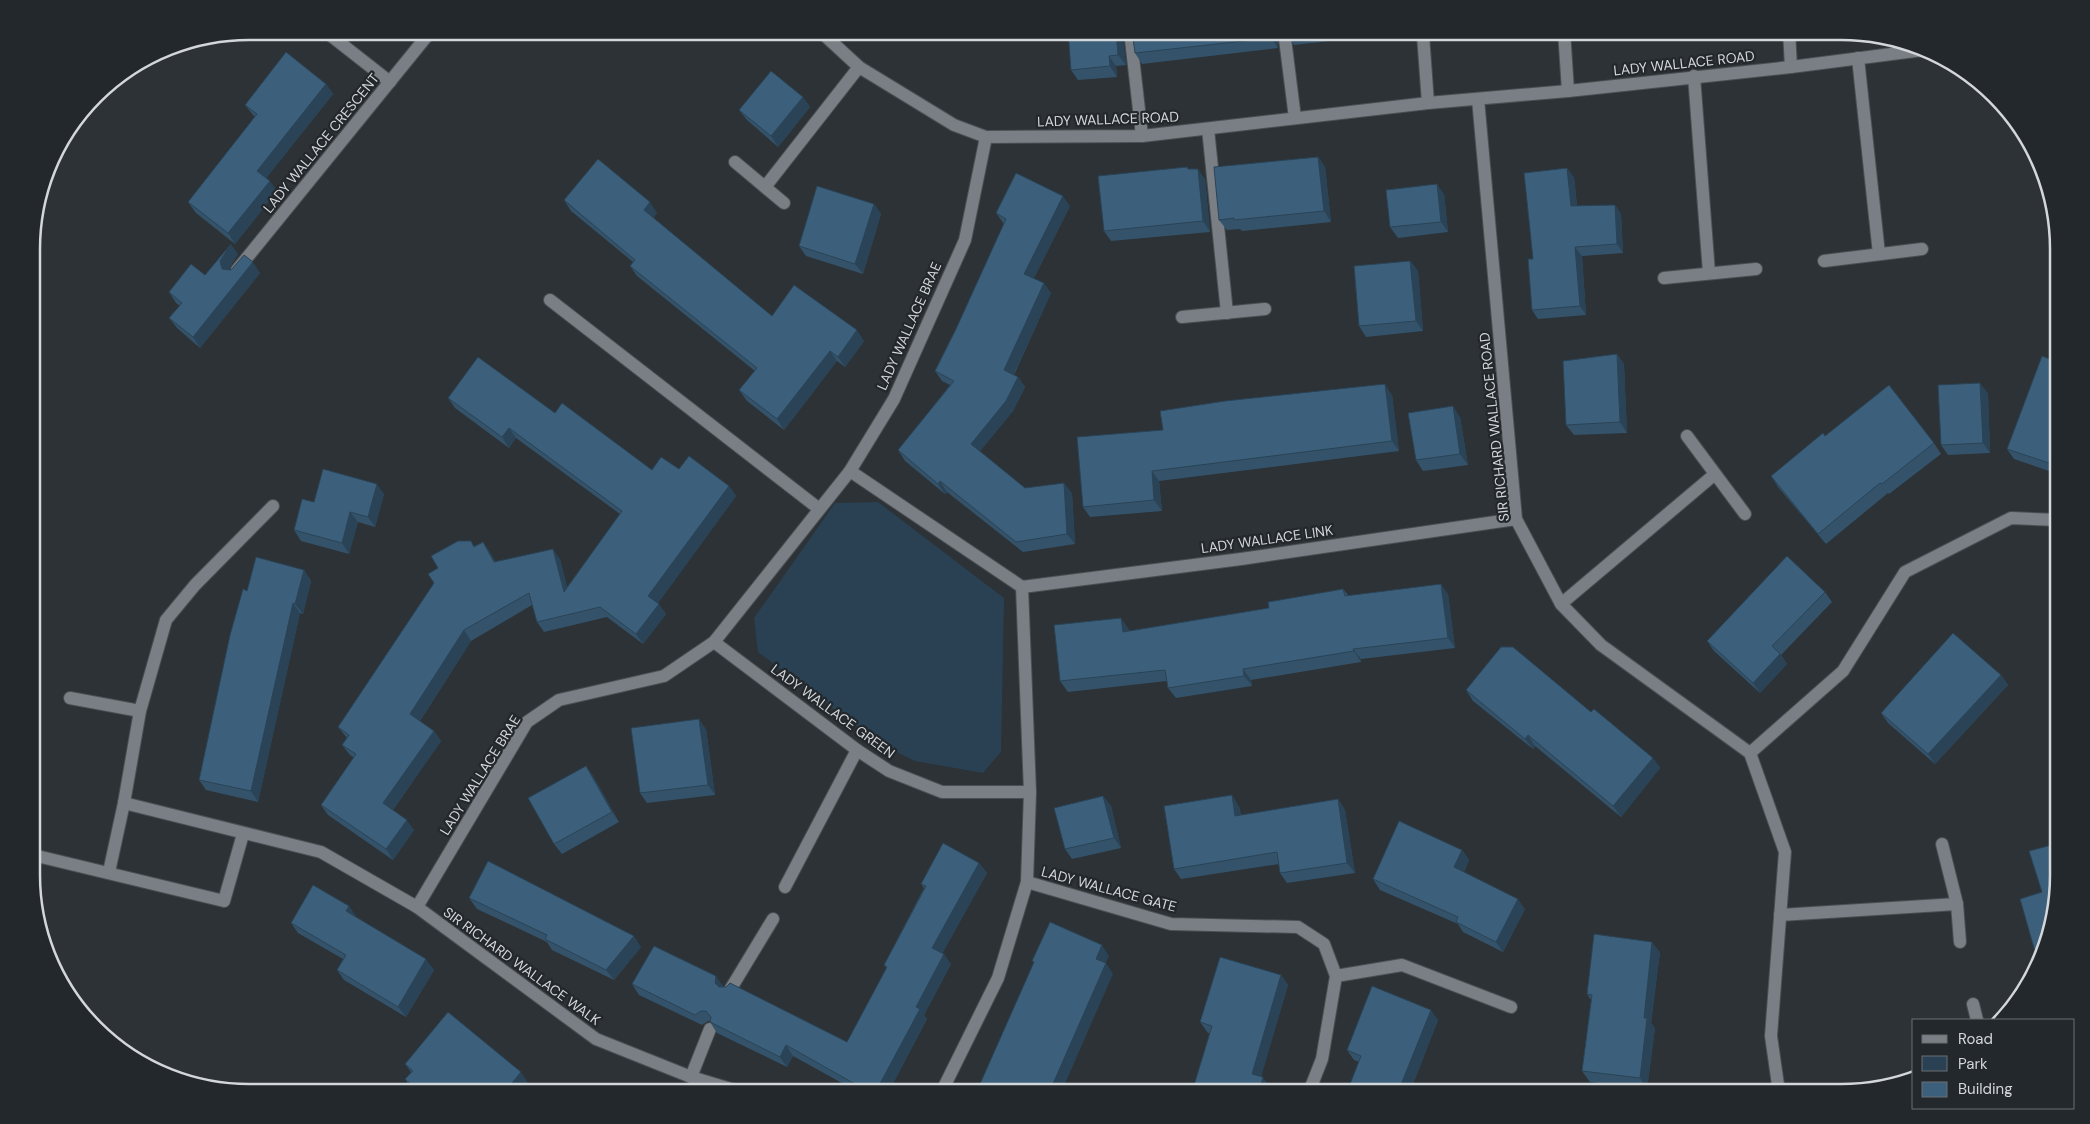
<svg xmlns="http://www.w3.org/2000/svg" width="2090" height="1124" font-family="'DM Sans',sans-serif">
	<style>
		.green { fill: #294153 }
		.lines { fill: none; stroke-linecap: round; stroke-linejoin: round }
		.service-casing { stroke: #4a4f53; stroke-width: 14 }
		.minor-casing { stroke: #4a4f53; stroke-width: 14 }
		.service { stroke: #797f84; stroke-width: 12 }
		.minor { stroke: #797f84; stroke-width: 12 }
		.wall { fill: #34536a }
		.shaded-wall { fill: #2a4356 }
		.building { fill: #3c607b; stroke: #2a4356 }
		.labels { text-anchor: middle; dominant-baseline: central; stroke-width: 4.5; stroke-linejoin: round; paint-order: stroke }
		.street-label { font-size: 14px; fill: #d4d7da; stroke: #23282c }
		.rim { fill: none; stroke: #d4d7da; stroke-width: 2.5 }
	</style>
	<rect width="100%" height="100%" fill="#2c3236"/>
	<polygon class="green" points="878,502 1004,598 1001,752 983,773 915,761 880,744 758,652 754,618 835,503"/>
	<g class="lines">
		<defs>
			<g id="service">
				<polyline points="1130,31 1142,136"/>
				<polyline points="1284,31 1295,118"/>
				<polyline points="1789,31 1791,67"/>
				<polyline points="1858,58 1879,254"/>
				<polyline points="1694,76 1709,273"/>
				<polyline points="1208,129 1227,313"/>
				<polyline points="735,162 784,203"/>
				<polyline points="765,187 859,67"/>
				<polyline points="1824,261 1922,249"/>
				<polyline points="1664,278 1756,269"/>
				<polyline points="1182,317 1265,309"/>
				<polyline points="1687,436 1745,514"/>
				<polyline points="1561,604 1715,474"/>
				<polyline points="1942,844 1957,904 1960,942"/>
				<polyline points="785,887 857,750"/>
				<polyline points="1780,915 1957,904"/>
				<polyline points="730,990 773,919"/>
				<polyline points="1973,1004 1977,1020"/>
				<polyline points="691,1077 710,1029"/>
			</g>
			<g id="minor">
				<polyline points="325,31 390,82"/>
				<polyline points="820,31 859,67 954,125 986,137 1142,136 1428,103 1568,91 1791,67 1923,50"/>
				<polyline points="1564,31 1568,91"/>
				<polyline points="1478,99 1516,519 1561,604 1601,645 1750,753 1785,852 1771,1036 1779,1092"/>
				<polyline points="1428,103 1423,35 1460,31"/>
				<polyline points="237,270 431,31"/>
				<polyline points="550,300 818,508"/>
				<polyline points="850,471 1022,587"/>
				<polyline points="1022,587 1241,559 1516,519"/>
				<polyline points="714,642 857,750 889,771 942,792 1030,792"/>
				<polyline points="70,698 140,711"/>
				<polyline points="1750,753 1843,671 1905,572 2011,518 2058,520"/>
				<polyline points="124,803 321,852 417,907 596,1039 691,1077 744,1093"/>
				<polyline points="33,855 224,901 243,834"/>
				<polyline points="109,872 124,803 140,711 166,620 195,585 273,506"/>
				<polyline points="1027,882 1171,924 1298,927 1324,944 1336,976 1322,1059 1309,1092"/>
				<polyline points="417,907 527,722 559,700 664,676 714,642 850,471 894,399 965,240 986,137"/>
				<polyline points="1336,976 1402,965 1511,1007"/>
				<polyline points="941,1093 998,978 1027,882 1030,792 1022,587"/>
			</g>
		</defs>
		<use href="#service" class="service-casing"/>
		<use href="#minor" class="minor-casing"/>
		<use href="#service" class="service"/>
		<use href="#minor" class="minor"/>
	</g>
	<g class="wall">
		<polygon points="874,31 886,31 883,36"/>
		<polygon points="1122,31 1126,65 1116,66 1117,77 1078,80 1071,70"/>
		<polygon points="1277,31 1278,48 1142,64 1135,53"/>
		<polygon points="1286,31 1382,31 1383,35 1294,45 1287,34"/>
		<polygon points="326,84 333,94 266,178 277,191 235,244 196,213 188,202 255,117 253,115 245,105"/>
		<polygon points="803,97 810,107 778,147 747,120 739,110"/>
		<polygon points="1318,157 1325,167 1331,222 1242,231 1240,229 1227,230 1219,220"/>
		<polygon points="1189,169 1205,179 1210,232 1111,241 1104,231"/>
		<polygon points="1574,177 1577,206 1615,205 1621,214 1623,253 1582,256 1586,315 1538,319 1532,310 1533,259"/>
		<polygon points="1444,194 1448,232 1398,238 1390,227"/>
		<polygon points="564,200 657,213 653,218 772,316 864,341 845,367 837,361 784,430 747,401 739,390 755,371 637,276 630,266 633,262 571,211"/>
		<polygon points="874,204 881,214 863,274 806,256 799,246"/>
		<polygon points="1070,206 1034,278 1051,293 1014,375 1018,377 1025,387 1013,411 980,451 1025,488 1072,493 1075,544 1023,552 947,492 945,494 905,461 898,450 950,385 942,381 935,371 956,329 1004,224 996,213"/>
		<polygon points="2057,231 2057,273 2052,265"/>
		<polygon points="238,254 228,270 260,273 200,348 177,328 169,318 180,306 176,303 169,292 205,275"/>
		<polygon points="1410,261 1418,271 1423,331 1366,337 1359,326"/>
		<polygon points="1617,354 1624,364 1627,433 1574,435 1566,425"/>
		<polygon points="2057,362 2058,474 2014,459 2007,449"/>
		<polygon points="1988,393 1990,453 1948,455 1941,445"/>
		<polygon points="1392,395 1399,451 1159,481 1162,511 1090,517 1083,507 1163,430"/>
		<polygon points="448,398 555,413 652,470 679,469 729,486 736,496 658,603 666,614 643,644 607,617 544,632 537,622 532,605 471,641 420,721 434,731 441,741 393,810 414,830 393,860 328,815 321,805 354,758 350,755 342,745 347,738 338,727 474,546 483,542 495,561 560,559 567,587 620,514 516,438 509,448 455,408"/>
		<polygon points="1460,417 1468,465 1423,471 1416,460"/>
		<polygon points="1825,436 1934,443 1941,454 1889,494 1888,493 1826,544 1778,487 1771,476"/>
		<polygon points="384,494 375,527 358,522 349,554 301,541 294,530 314,502"/>
		<polygon points="304,570 311,581 303,614 300,613 258,802 206,790 199,780 247,591"/>
		<polygon points="1343,589 1348,595 1448,594 1455,648 1361,659 1361,662 1251,680 1252,686 1176,698 1168,688 1167,681 1068,692 1060,681 1128,628 1129,631 1269,608"/>
		<polygon points="1825,592 1832,602 1781,655 1787,664 1760,693 1714,651 1707,641"/>
		<polygon points="2001,675 2008,685 1935,764 1888,723 1881,713"/>
		<polygon points="1466,690 1591,712 1653,758 1660,768 1621,817 1535,746 1533,749 1473,701"/>
		<polygon points="706,729 715,795 647,803 640,793"/>
		<polygon points="586,766 593,776 619,822 562,854 554,844"/>
		<polygon points="1103,796 1111,806 1121,848 1072,859 1065,849"/>
		<polygon points="1338,799 1345,810 1355,873 1287,883 1280,873 1279,864 1181,879 1174,869 1239,806 1241,815"/>
		<polygon points="1462,850 1469,860 1464,872 1525,909 1503,952 1463,932 1458,924 1380,890 1373,879"/>
		<polygon points="979,863 987,873 942,953 951,964 924,1015 927,1019 888,1093 860,1093 793,1056 787,1067 717,1033 710,1022 710,1021 708,1021 702,1025 639,995 632,984 723,987 847,1042 887,969 884,965 924,888 921,884"/>
		<polygon points="469,898 641,947 614,980 552,950 547,942 477,909"/>
		<polygon points="356,916 356,917 434,970 406,1017 344,980 337,970 343,959 298,933 291,923"/>
		<polygon points="1660,952 1651,1023 1655,1028 1647,1089 1590,1082 1582,1071 1591,1000 1587,994"/>
		<polygon points="1281,975 1288,985 1261,1076 1270,1088 1269,1092 1192,1092 1210,1033 1208,1033 1200,1022"/>
		<polygon points="1438,1020 1410,1092 1347,1092 1359,1062 1354,1060 1347,1050"/>
		<polygon points="405,1064 528,1083 520,1093 416,1093 412,1090 405,1079 411,1072"/>
	</g>
	<g class="shaded-wall">
		<polygon points="879,31 886,31 883,36"/>
		<polygon points="1116,31 1122,31 1126,65 1118,55"/>
		<polygon points="1270,31 1277,31 1278,48 1271,38"/>
		<polygon points="1109,56 1116,66 1117,77 1110,66"/>
		<polygon points="326,84 333,94 264,181 257,171"/>
		<polygon points="803,97 810,107 778,147 771,136"/>
		<polygon points="1318,157 1325,167 1331,222 1324,211"/>
		<polygon points="1567,168 1574,177 1578,216 1571,206"/>
		<polygon points="1198,169 1205,179 1210,232 1203,221"/>
		<polygon points="270,181 277,191 235,244 228,233"/>
		<polygon points="1437,184 1444,194 1448,232 1441,222"/>
		<polygon points="1063,196 1070,206 1031,284 1024,274"/>
		<polygon points="650,202 657,213 651,220 644,210"/>
		<polygon points="874,204 881,214 863,274 855,264"/>
		<polygon points="1615,205 1621,214 1623,253 1617,244"/>
		<polygon points="231,244 238,254 227,271 222,269 220,261"/>
		<polygon points="1575,247 1582,256 1586,315 1580,306"/>
		<polygon points="1410,261 1418,271 1423,331 1416,321"/>
		<polygon points="253,262 260,273 200,348 193,337"/>
		<polygon points="1044,283 1051,293 1011,380 1004,370"/>
		<polygon points="857,330 864,341 845,367 838,357"/>
		<polygon points="830,351 837,361 784,430 777,419"/>
		<polygon points="1617,354 1624,364 1627,433 1620,422"/>
		<polygon points="1018,377 1025,387 1013,411 978,454 971,444"/>
		<polygon points="1980,383 1988,393 1990,453 1983,443"/>
		<polygon points="1385,384 1392,395 1399,451 1392,441"/>
		<polygon points="1453,406 1460,417 1468,465 1460,454"/>
		<polygon points="509,428 516,438 509,448 502,437"/>
		<polygon points="1152,471 1159,481 1162,511 1154,500"/>
		<polygon points="940,481 947,492 945,494 938,484"/>
		<polygon points="1064,483 1072,493 1075,544 1067,534"/>
		<polygon points="377,484 384,494 375,527 368,517"/>
		<polygon points="729,486 736,496 656,606 648,596"/>
		<polygon points="350,512 358,522 349,554 342,543"/>
		<polygon points="483,542 490,552 501,572 494,562"/>
		<polygon points="553,549 560,559 571,602 564,592"/>
		<polygon points="304,570 311,581 303,614 295,604"/>
		<polygon points="1441,584 1448,594 1455,648 1448,638"/>
		<polygon points="293,603 300,613 258,802 251,791"/>
		<polygon points="659,604 666,614 643,644 636,634"/>
		<polygon points="1121,618 1128,628 1130,642 1123,632"/>
		<polygon points="464,630 471,641 417,725 410,714"/>
		<polygon points="1353,649 1361,659 1361,662 1354,651"/>
		<polygon points="1780,654 1787,664 1760,693 1753,683"/>
		<polygon points="1243,669 1251,680 1252,686 1244,676"/>
		<polygon points="2001,675 2008,685 1935,764 1928,754"/>
		<polygon points="699,719 706,729 715,795 708,785"/>
		<polygon points="434,731 441,741 390,814 383,803"/>
		<polygon points="1528,735 1535,746 1533,749 1525,739"/>
		<polygon points="1653,758 1660,768 1621,817 1613,806"/>
		<polygon points="586,766 593,776 619,822 612,812"/>
		<polygon points="1232,795 1239,806 1242,826 1235,816"/>
		<polygon points="1103,796 1111,806 1121,848 1114,838"/>
		<polygon points="1338,799 1345,810 1355,873 1347,863"/>
		<polygon points="407,820 414,830 393,860 386,849"/>
		<polygon points="1462,850 1469,860 1461,877 1454,867"/>
		<polygon points="979,863 987,873 940,958 932,948"/>
		<polygon points="1518,899 1525,909 1503,952 1496,942"/>
		<polygon points="349,906 356,916 353,921 346,911"/>
		<polygon points="634,936 641,947 614,980 606,970"/>
		<polygon points="1652,942 1660,952 1651,1023 1655,1028 1647,1089 1640,1078 1644,1018"/>
		<polygon points="1102,945 1109,956 1103,969 1096,959"/>
		<polygon points="944,954 951,964 924,1015 927,1019 888,1093 875,1093 916,1007"/>
		<polygon points="426,959 434,970 406,1017 398,1007"/>
		<polygon points="1106,963 1113,974 1061,1093 1049,1093"/>
		<polygon points="1281,975 1288,985 1259,1084 1252,1074"/>
		<polygon points="716,976 723,986 723,993 715,983"/>
		<polygon points="1431,1010 1438,1020 1410,1092 1398,1092"/>
		<polygon points="786,1045 793,1056 787,1067 780,1057"/>
		<polygon points="521,1072 528,1083 520,1093 504,1093"/>
		<polygon points="1263,1077 1270,1088 1269,1092 1259,1092"/>
	</g>
	<g class="building">
		<polygon points="1068,31 1116,31 1118,55 1109,56 1110,66 1071,70"/>
		<polygon points="1132,31 1270,31 1271,38 1135,53"/>
		<polygon points="1286,31 1314,31 1287,34"/>
		<polygon points="286,52 326,84 257,171 270,181 228,233 188,202 257,114 245,105"/>
		<polygon points="771,71 803,97 771,136 739,110"/>
		<polygon points="1318,157 1324,211 1234,220 1234,218 1219,220 1214,167"/>
		<polygon points="598,159 650,202 644,210 772,316 794,285 857,330 838,357 830,351 777,419 739,390 757,368 630,266 635,260 564,200"/>
		<polygon points="1187,167 1188,169 1198,169 1203,221 1104,231 1098,176"/>
		<polygon points="1567,168 1571,206 1615,205 1617,244 1575,247 1580,306 1532,310 1528,259 1533,259 1524,173"/>
		<polygon points="1016,173 1063,196 1024,274 1044,283 1004,370 1018,377 1006,401 971,444 1025,488 1064,483 1067,534 1016,542 940,481 938,484 898,450 954,381 935,371 956,329 1006,219 996,213"/>
		<polygon points="1437,184 1441,222 1390,227 1386,190"/>
		<polygon points="817,186 874,204 855,264 799,246"/>
		<polygon points="2050,231 2057,231 2057,265 2052,265"/>
		<polygon points="231,244 220,261 222,269 231,270 244,255 253,262 193,337 169,318 182,303 169,292 191,264 205,275"/>
		<polygon points="1410,261 1416,321 1359,326 1354,266"/>
		<polygon points="1617,354 1620,422 1566,425 1563,361"/>
		<polygon points="2042,356 2057,362 2058,466 2007,449"/>
		<polygon points="478,357 555,413 562,403 652,470 661,457 679,469 689,456 729,486 648,596 659,604 636,634 600,607 537,622 529,593 464,630 410,714 434,731 383,803 407,820 386,849 321,805 356,754 342,745 349,735 338,727 434,583 428,574 438,568 431,556 458,541 471,541 474,547 483,542 494,562 553,549 564,592 622,511 509,428 502,437 448,398"/>
		<polygon points="1980,383 1983,443 1941,445 1938,385"/>
		<polygon points="1385,384 1392,441 1152,471 1154,500 1083,507 1077,437 1163,430 1160,411 1225,401"/>
		<polygon points="1889,385 1934,443 1882,484 1880,483 1818,534 1771,476 1823,433 1825,436"/>
		<polygon points="1453,406 1460,454 1416,460 1408,413"/>
		<polygon points="323,469 377,484 368,517 350,512 342,543 294,530 302,499 314,502"/>
		<polygon points="1787,556 1825,592 1772,646 1780,654 1753,683 1707,641"/>
		<polygon points="256,557 304,570 295,604 293,603 251,791 199,780 230,635 243,589 247,591"/>
		<polygon points="1441,584 1448,638 1353,649 1354,651 1243,669 1244,676 1168,688 1165,670 1060,681 1054,625 1121,618 1123,632 1269,608 1268,602 1343,589 1345,596"/>
		<polygon points="1953,633 2001,675 1928,754 1881,713"/>
		<polygon points="1501,647 1513,647 1591,712 1594,709 1653,758 1613,806 1528,735 1525,739 1466,690"/>
		<polygon points="699,719 708,785 640,793 631,728"/>
		<polygon points="586,766 612,812 554,844 528,798"/>
		<polygon points="1232,795 1235,816 1338,799 1347,863 1280,873 1277,852 1174,869 1164,806"/>
		<polygon points="1103,796 1114,838 1065,849 1054,808"/>
		<polygon points="1399,821 1462,850 1454,867 1518,899 1496,942 1456,922 1458,917 1373,879"/>
		<polygon points="943,843 979,863 932,948 944,954 916,1007 920,1009 875,1093 871,1093 786,1045 780,1057 710,1022 711,1017 706,1011 701,1011 695,1015 632,984 654,946 716,976 715,983 719,987 726,987 730,983 847,1042 887,967 884,965 926,886 921,884"/>
		<polygon points="2059,843 2059,875 2038,962 2020,899 2042,892 2029,851"/>
		<polygon points="488,861 634,936 606,970 545,939 547,935 469,898"/>
		<polygon points="313,885 349,906 346,911 426,959 398,1007 337,970 346,955 291,923"/>
		<polygon points="1050,922 1102,945 1096,959 1106,963 1049,1093 976,1093 1034,962 1032,961"/>
		<polygon points="1594,934 1652,942 1644,1018 1647,1018 1640,1078 1582,1071 1592,995 1587,994"/>
		<polygon points="1220,957 1281,975 1252,1074 1263,1077 1259,1092 1192,1092 1212,1026 1200,1022"/>
		<polygon points="1372,986 1431,1010 1398,1092 1347,1092 1361,1056 1347,1050"/>
		<polygon points="448,1012 521,1072 504,1093 421,1093 405,1079 413,1071 405,1064"/>
	</g>
	<g class="labels">
		<g class="street-label">
			<text transform="translate(1684 63) rotate(-6)">LADY WALLACE ROAD</text>
			<text transform="translate(1108 119) rotate(-2)">LADY WALLACE ROAD</text>
			<text transform="translate(321 143) rotate(-51)">LADY WALLACE CRESCENT</text>
			<text transform="translate(909 326) rotate(-66)">LADY WALLACE BRAE</text>
			<text transform="translate(1494 427) rotate(-96)">SIR RICHARD WALLACE ROAD</text>
			<text transform="translate(1267 539) rotate(-8)">LADY WALLACE LINK</text>
			<text transform="translate(833 711) rotate(36)">LADY WALLACE GREEN</text>
			<text transform="translate(480 775) rotate(-58)">LADY WALLACE BRAE</text>
			<text transform="translate(1109 889) rotate(15)">LADY WALLACE GATE</text>
			<text transform="translate(522 966) rotate(36)">SIR RICHARD WALLACE WALK</text>
		</g>
	</g>
	<path d="M0 0H2090V1124H0ZM249 40H1841A209 209 0 0 1 2050 249V875A209 209 0 0 1 1841 1084H249A209 209 0 0 1 40 875V249A209 209 0 0 1 249 40Z" fill="#23282c" fill-rule="evenodd"/>
	<path class="rim" d="M249 40H1841A209 209 0 0 1 2050 249V875A209 209 0 0 1 1841 1084H249A209 209 0 0 1 40 875V249A209 209 0 0 1 249 40Z"/>
	<rect x="1912" y="1019" width="162" height="90" fill="#23282c" stroke="#6a6e72"/>
	<rect x="1922" y="1035" width="25" height="8" fill="#797f84" stroke="#6a6e72"/>
	<text x="1958" y="1044" font-size="15" fill="#d4d7da">Road</text>
	<rect x="1922" y="1056" width="25" height="15" fill="#294153" stroke="#6a6e72"/>
	<text x="1958" y="1069" font-size="15" fill="#d4d7da">Park</text>
	<rect x="1922" y="1082" width="25" height="15" fill="#3c607b" stroke="#6a6e72"/>
	<text x="1958" y="1094" font-size="15" fill="#d4d7da">Building</text>
</svg>
